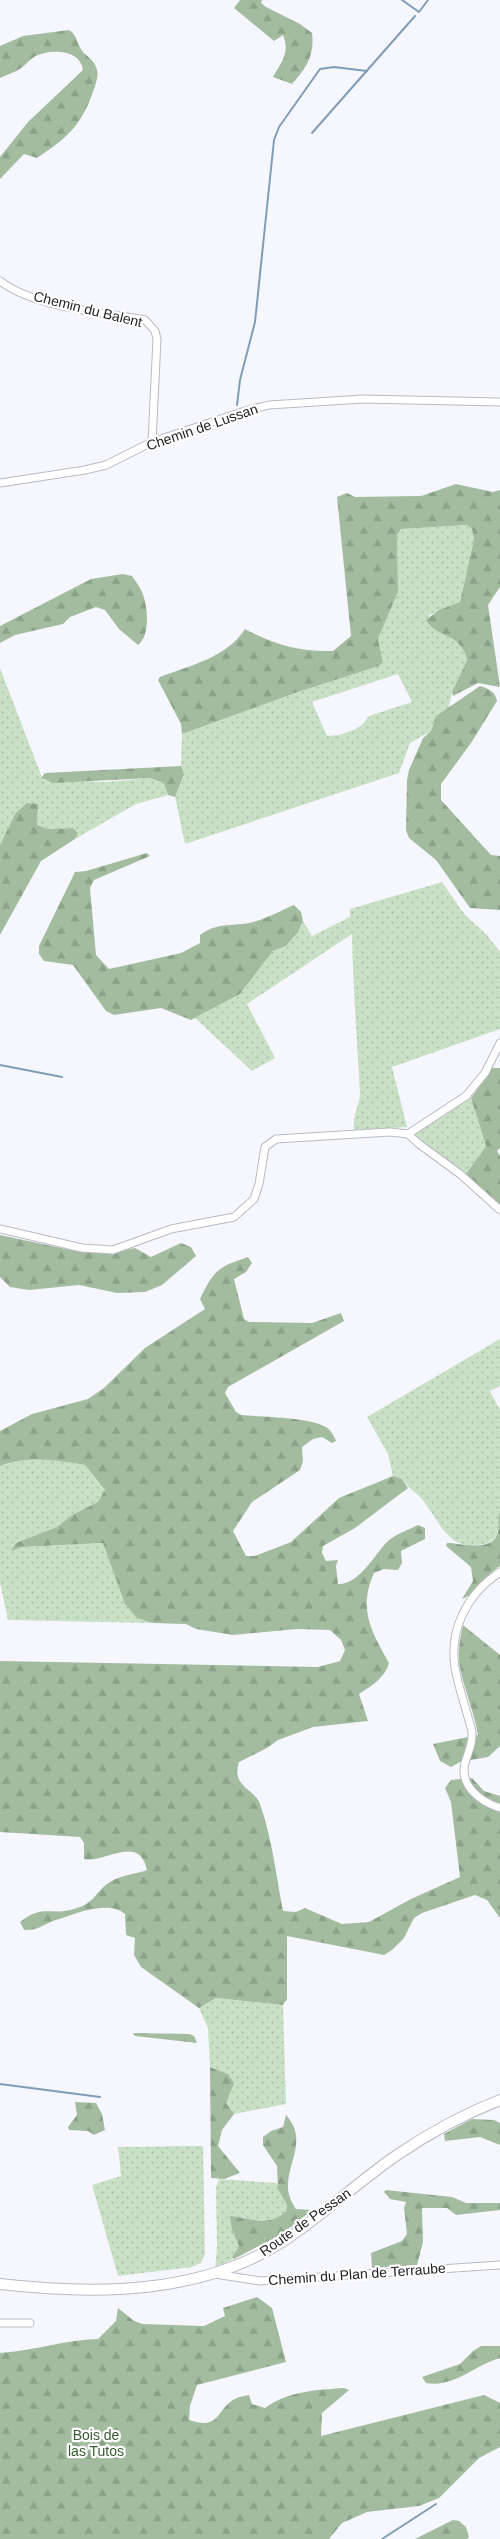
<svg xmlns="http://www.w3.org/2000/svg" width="500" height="2539" font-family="Arial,sans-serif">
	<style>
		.grass { fill: url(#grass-dots); fill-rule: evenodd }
		.forest { fill: url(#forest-firs) }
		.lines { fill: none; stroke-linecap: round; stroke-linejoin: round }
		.stream { stroke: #809db7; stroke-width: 2 }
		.street-casing { stroke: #b9bac2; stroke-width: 9 }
		.secondary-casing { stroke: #b9bac2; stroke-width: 12 }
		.street { stroke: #fff; stroke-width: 7 }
		.secondary { stroke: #fff; stroke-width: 10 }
		.labels { text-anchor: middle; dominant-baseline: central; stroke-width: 4.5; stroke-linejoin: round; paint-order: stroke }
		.street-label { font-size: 14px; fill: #222326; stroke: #fff }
		.park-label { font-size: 14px; fill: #375c31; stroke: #fff }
	</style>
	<defs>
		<pattern id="grass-dots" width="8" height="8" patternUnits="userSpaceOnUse" patternTransform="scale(1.25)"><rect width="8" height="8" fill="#cae0c6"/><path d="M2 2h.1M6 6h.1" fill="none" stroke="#adc0aa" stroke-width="1.8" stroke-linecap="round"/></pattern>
		<pattern id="forest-firs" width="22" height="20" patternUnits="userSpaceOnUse" patternTransform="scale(1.25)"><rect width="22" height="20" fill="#a3bc9f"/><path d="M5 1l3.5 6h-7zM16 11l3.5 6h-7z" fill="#8ca189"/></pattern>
	</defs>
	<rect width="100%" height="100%" fill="#f6f7fe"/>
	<g class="grass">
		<path d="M467,525L472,529L474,539L460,602L429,615V625C448,636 461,639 467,660L452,692L449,707L436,716L431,731L410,743L399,773L185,844L175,797L184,776L181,766L182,734L295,693L379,666L383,662L378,639L398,592L397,535L401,529ZM398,674L412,702L369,716L363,724L356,729L339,735L327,736L312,702Z"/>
		<polygon points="0,668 43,780 105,782 150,778 165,783 168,795 136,804 75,839 78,833 73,828 48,829 36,825 38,815 15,814 0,845"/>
		<path d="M442,882L465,915L487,935L500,952V1029L392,1067L407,1127L354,1130C352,1114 360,1106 360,1093C357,1040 353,987 352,934L247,1004L275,1058L252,1071L195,1018L240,994L273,951L286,946L298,932L303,921L312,936L350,917V909Z"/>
		<polygon points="471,1098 486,1146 466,1174 419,1140 415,1133"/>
		<path d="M500,1339V1386L490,1391L500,1410V1512L497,1535C491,1543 486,1544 477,1545C443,1549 438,1514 418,1495C411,1489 407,1486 402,1479L393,1476L388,1454L367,1417Z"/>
		<polygon points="25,1459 57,1460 85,1465 105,1490 99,1502 72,1515 57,1527 17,1543 12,1550 22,1547 104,1543 137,1618 152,1623 8,1620 0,1583 0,1466"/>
		<polygon points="216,1998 283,2005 286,2104 234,2114 225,2103 228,2095 228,2074 210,2067 208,2028 199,2008"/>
		<polygon points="203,2146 205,2254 201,2263 192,2267 118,2276 92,2185 121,2176 118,2147"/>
		<path d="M219,2179L277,2183L287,2205L286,2211C272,2224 259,2222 242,2217L232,2230L239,2246L232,2257L234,2259L215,2267L217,2248L216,2188Z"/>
	</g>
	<g class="forest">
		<path d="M240,0H262L261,3L266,7L300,24L312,33C315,55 306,68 292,84L273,77C282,61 290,53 283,35L274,41L234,8Z"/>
		<path d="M69,30C77,34 77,45 83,52C89,58 95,61 97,70C99,76 95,86 93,92C81,126 67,138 37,158L24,154L0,179V157L28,122L83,70C80,48 48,49 34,57C28,61 24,67 18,70C13,73 6,75 0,78V46L23,36Z"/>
		<path d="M456,484L493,492L500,490V587L488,605L500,687L478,683L453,696L452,692L467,660C459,630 438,640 426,620L439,610L460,602L474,539L472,529L467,525L401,529L397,535L398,592L378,639L383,662L379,666L295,693L182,734L181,724L158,680L160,677C191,665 226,658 245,629C275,645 299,652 333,651L351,636L337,497L347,493L355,497L421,496Z"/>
		<path d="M123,574L132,576C135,581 139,585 141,590C148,603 151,636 138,645L119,629L105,610L96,607L70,617L63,624L15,635L0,643V626L91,579Z"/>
		<path d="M480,686C489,689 495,691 497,701L471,743L441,784V800L491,855L500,856V910L470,908L436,860L409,838L406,830L407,780L409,770L423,738L431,731L436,716Z"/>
		<polygon points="181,766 184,775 175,797 168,795 164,783 150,778 53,783 41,778 45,773"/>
		<polygon points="27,803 38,804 37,825 48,829 73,828 78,833 75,839 41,861 0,935 0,845 15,814"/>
		<path d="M147,853L150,856L94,880L90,888L96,955L109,969L181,953L200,943V935C216,923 230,926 249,923C264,920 280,911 294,905L301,912L303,921L298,932L286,946L273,951L240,994L191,1020L161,1008L114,1015L106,1011L73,965L44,961L39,954V946L75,872L86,871Z"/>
		<polygon points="492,1068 500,1068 500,1148 497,1151 500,1156 500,1205 466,1174 486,1146 471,1098"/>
		<polygon points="0,1235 80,1252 111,1253 135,1248 151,1257 181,1243 191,1247 196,1256 162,1285 145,1292 117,1293 79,1285 29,1290 10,1287 0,1277"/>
		<path d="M248,1257L252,1263L246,1272L234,1279L244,1319L249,1322L312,1323L341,1313L344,1321L228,1387L225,1393L236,1412L241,1415C262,1417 306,1417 324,1426C329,1428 334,1435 336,1441L332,1443L322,1437L313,1439L302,1447L303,1461L300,1470L252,1502L233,1531L246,1556H255L291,1542L339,1498L393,1476L402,1479L408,1488L355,1528L323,1546L322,1553L326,1561L338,1560L336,1566L338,1584C359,1585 374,1555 387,1542C395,1534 408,1530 418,1525L425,1528V1539L401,1551L402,1563L398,1570L384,1569L374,1573C358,1609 371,1631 389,1663C385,1678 371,1686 359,1694L368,1721L313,1727L278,1740L267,1748L239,1762C231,1787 254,1788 260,1804C272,1838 276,1875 283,1911L296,1912L305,1908L342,1924L369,1922L411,1899L460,1877L451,1802L445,1788L451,1780L472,1778L484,1791L500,1796V1918L487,1900L475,1895L422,1913L414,1918L404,1938L392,1950L384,1955L287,1936V1999L283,2005L216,1998L199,2008L141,1967L134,1955L135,1938L126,1935L125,1914C107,1899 73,1915 53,1921C43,1925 36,1931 24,1930L20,1922C43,1904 51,1916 74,1909C95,1903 93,1895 107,1884C119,1875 133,1875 147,1870C139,1833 104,1864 84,1859V1843L80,1837L0,1832V1661L318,1667L340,1661L345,1650L341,1640L330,1630L297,1629L233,1635L196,1629L186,1624L152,1623L137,1618L125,1604L103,1543L22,1547L11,1551L16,1543L57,1527L72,1515L98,1502L105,1490L85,1465C57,1460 28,1455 0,1466V1431L32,1414L88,1399L104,1388L145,1348L205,1309L200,1299C214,1270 218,1267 248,1257Z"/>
		<path d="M500,1512V1566C485,1575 478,1593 462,1599L473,1581L471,1567L446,1546L447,1543C460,1543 490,1552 497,1535C500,1528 497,1519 500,1512Z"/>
		<path d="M463,1625L500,1655V1746L488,1757L460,1762L451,1767L440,1761L433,1744L478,1735C474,1712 465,1691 460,1668C457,1654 460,1639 463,1625Z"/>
		<polygon points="133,2033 189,2034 194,2036 197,2043 135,2036"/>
		<polygon points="210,2067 228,2074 234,2083 226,2103 234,2114 222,2130 218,2146 240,2173 224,2179 211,2178"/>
		<polygon points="75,2102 96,2103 102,2114 105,2130 94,2135 88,2131 69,2130 68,2127 77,2115"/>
		<path d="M286,2115C315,2147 271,2175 296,2209L312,2210L282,2234L234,2259L232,2257L239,2246L232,2230L230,2216C252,2218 268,2228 286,2211L287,2205L278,2189L277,2166L263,2145V2137L271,2131L283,2127Z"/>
		<polygon points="472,2119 494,2120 500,2123 500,2145 480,2137 445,2141 444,2134"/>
		<polygon points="386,2190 452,2197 466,2203 500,2203 500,2210 456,2215 447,2208 422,2208 423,2242 417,2265 372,2268 371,2253 402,2241 407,2234 404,2208 406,2202 390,2199 384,2192"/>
		<path d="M257,2297L272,2308L286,2362L197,2385L190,2406L189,2420C220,2430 215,2412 233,2400C237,2397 245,2396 249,2395L252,2404L265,2408C288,2391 316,2390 344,2388L349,2390L322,2413L321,2436L484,2395L500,2403V2447L479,2458L439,2498L419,2506L367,2512L342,2523L329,2539H0V2353C33,2351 64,2340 98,2339L116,2321L118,2308L134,2321L143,2324L204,2326L225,2316L223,2308Z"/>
		<path d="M481,2346H500V2358C474,2365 455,2388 426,2383L422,2377L460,2364L473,2351Z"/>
		<polygon points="453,2520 459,2521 466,2527 469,2537 467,2539 415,2539"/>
	</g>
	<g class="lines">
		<g class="stream">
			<polyline points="402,0 419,12 428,0"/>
			<polyline points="312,133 415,16"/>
			<polyline points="237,405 240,380 255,322 274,140 279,127 320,69 334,67 367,71"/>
			<polyline points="0,1065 62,1077"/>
			<polyline points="0,2084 100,2097"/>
			<polyline points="382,2539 436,2504"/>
		</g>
		<defs>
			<g id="street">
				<path d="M0,281C36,308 101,312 145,320L155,331L157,339L152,442"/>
				<polyline points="0,483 85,470 106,465 152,442 245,411 269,405 363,399 500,402"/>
				<polyline points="408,1134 466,1096 485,1073 500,1043"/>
				<polyline points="408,1134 419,1144 460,1174 500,1210"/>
				<polyline points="0,1229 82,1248 113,1250 171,1229 234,1217 254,1199 259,1184 265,1147 276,1139 390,1132 408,1134"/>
				<path d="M500,1572C467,1594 449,1629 455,1668C459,1690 467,1711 472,1732C473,1744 468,1752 465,1763C459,1786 481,1802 500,1808"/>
				<polyline points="215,2274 260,2281 500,2265"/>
				<polyline points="0,2323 30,2323"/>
			</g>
			<path id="secondary" d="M0,2284C96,2295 202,2295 285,2240C324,2214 358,2182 397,2155C428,2134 464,2114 500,2100"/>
		</defs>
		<use href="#street" class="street-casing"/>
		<use href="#secondary" class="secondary-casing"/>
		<use href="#street" class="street"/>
		<use href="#secondary" class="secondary"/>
	</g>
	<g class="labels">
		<g class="street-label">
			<text transform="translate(88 309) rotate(14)">Chemin du Balent</text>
			<text transform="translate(202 427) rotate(-19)">Chemin de Lussan</text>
			<text transform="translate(305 2222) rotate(-35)">Route de Pessan</text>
			<text transform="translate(357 2274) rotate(-4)">Chemin du Plan de Terraube</text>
		</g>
		<g class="park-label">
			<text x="96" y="2435">Bois de<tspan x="96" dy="16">las Tutos</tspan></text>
		</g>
	</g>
</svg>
